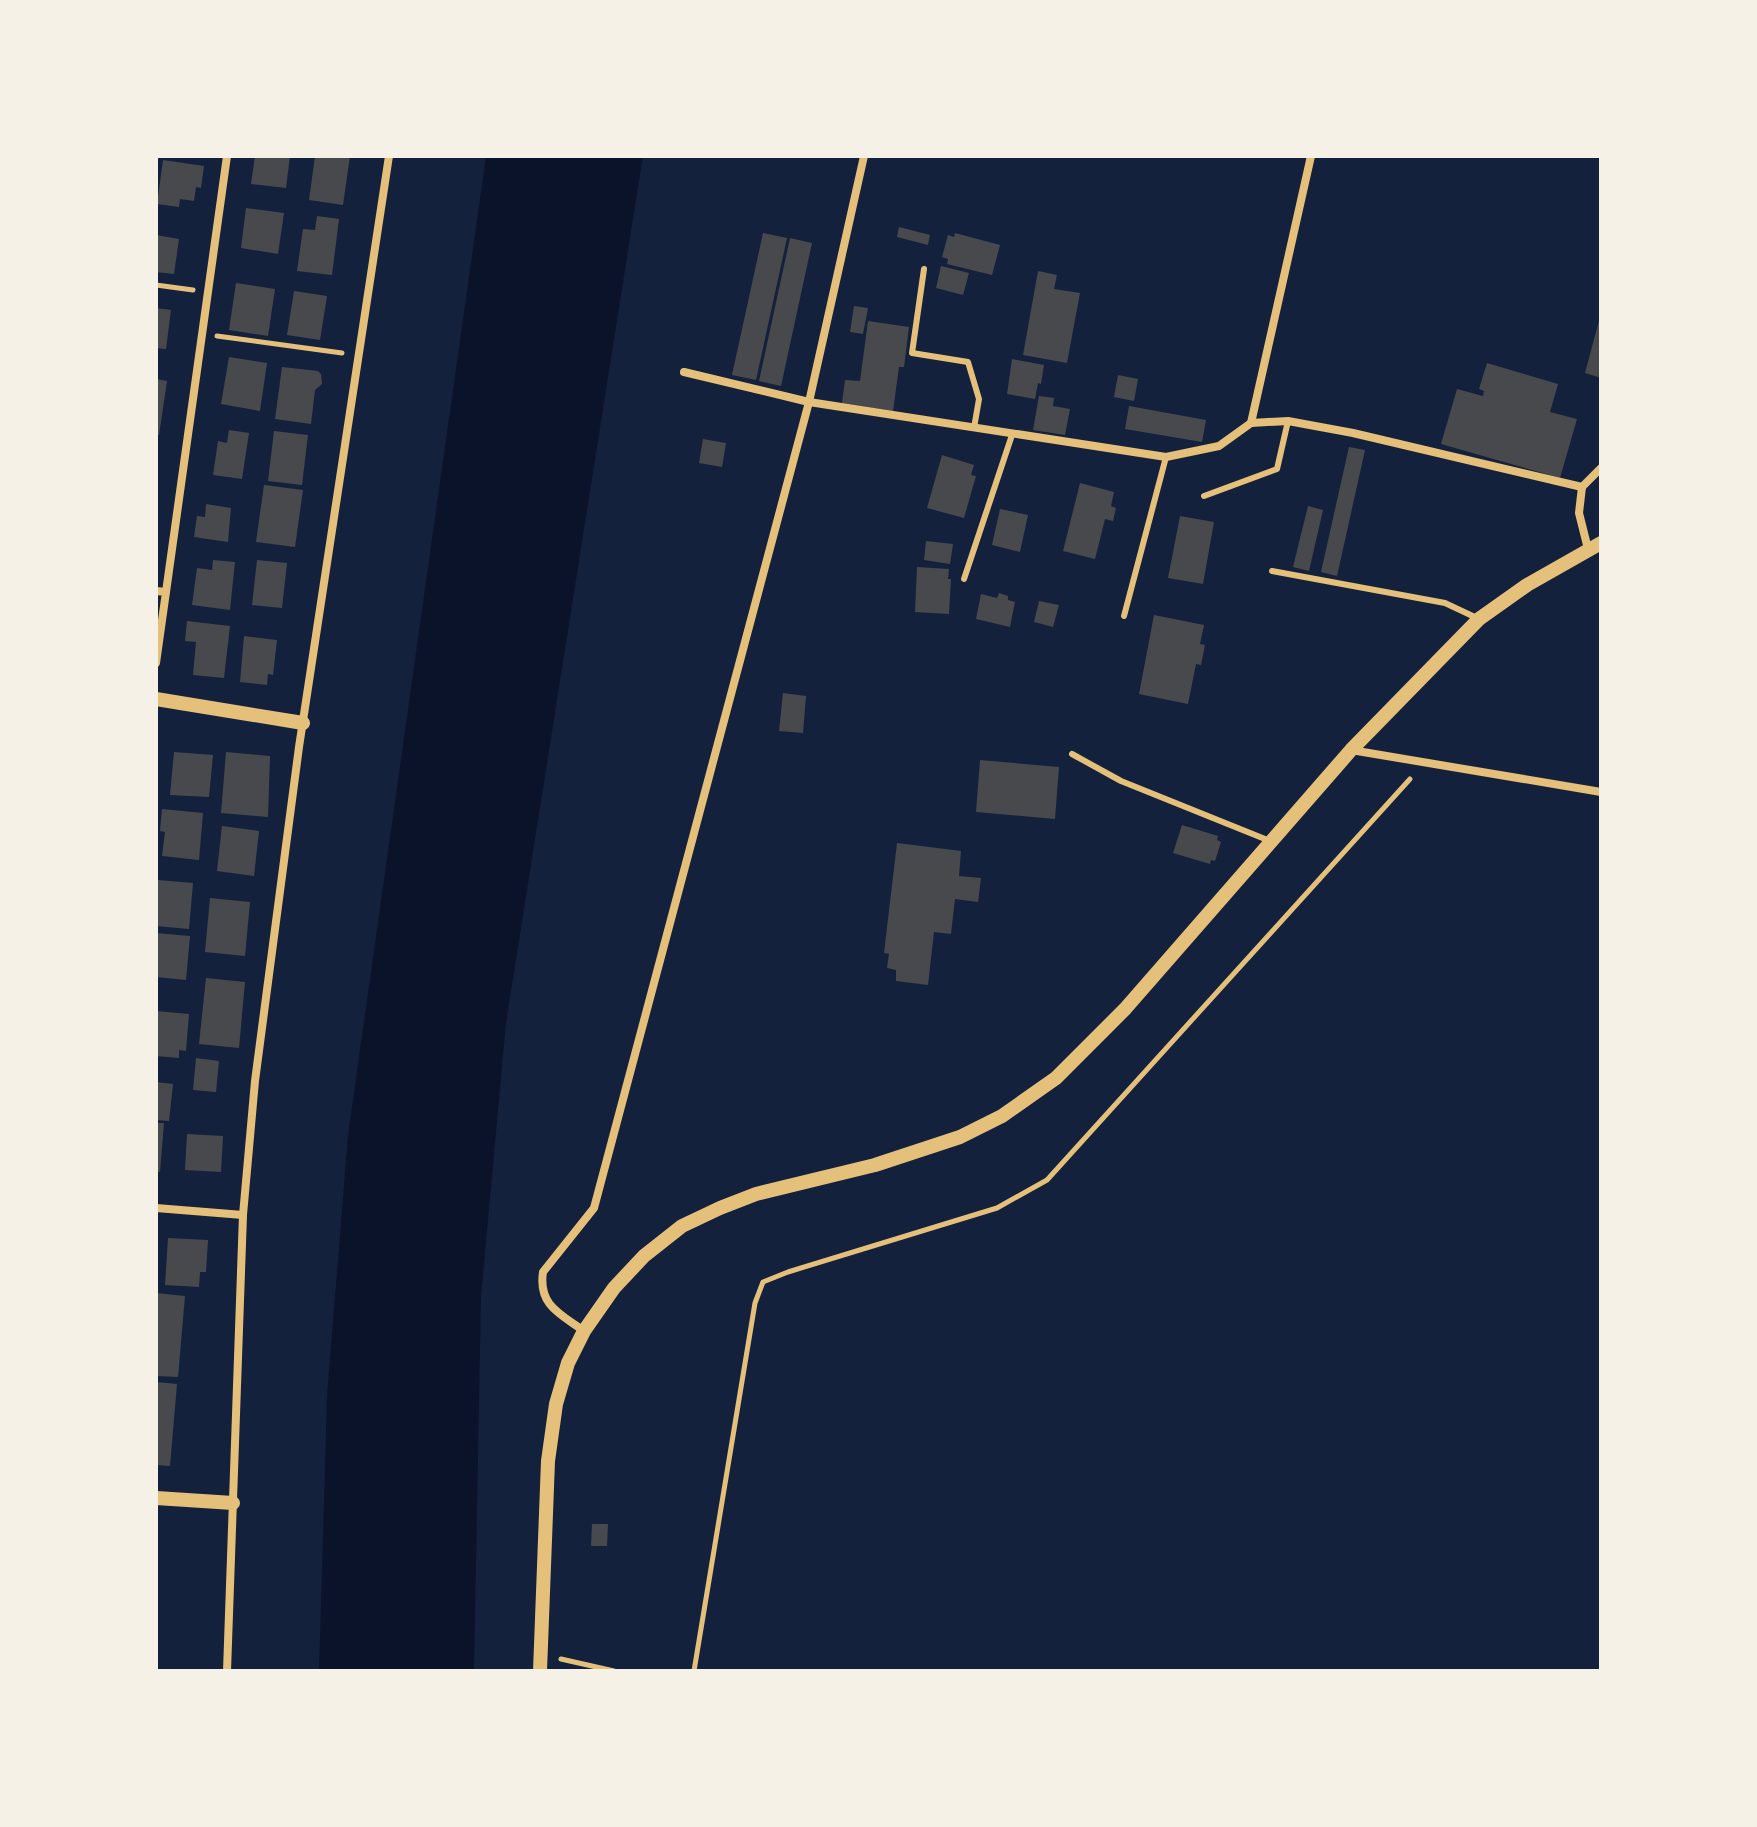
<svg xmlns="http://www.w3.org/2000/svg" width="1757" height="1827" font-family="'Space Grotesk',sans-serif">
	<style>
		.water { fill: #0b132b }
		.building { fill: #48494c }
		.lines { fill: none; stroke-linecap: round; stroke-linejoin: round }
		.path { stroke: #e5c07b; stroke-width: 5 }
		.service { stroke: #e5c07b; stroke-width: 6 }
		.minor { stroke: #e5c07b; stroke-width: 8 }
		.tertiary { stroke: #e5c07b; stroke-width: 14 }
	</style>
	<rect width="100%" height="100%" fill="#14213d"/>
	<polygon class="water" points="486,156 643,156 506,1023 481,1297 474,1671 319,1671 327,1396 348,1135"/>
	<g class="building">
		<polygon points="255,156 290,156 286,188 251,184"/>
		<polygon points="315,156 350,156 343,205 309,200"/>
		<polygon points="163,160 204,166 201,188 196,187 194,201 180,199 179,207 157,204"/>
		<polygon points="246,208 284,213 278,254 241,248"/>
		<polygon points="317,216 339,219 332,275 297,271 303,229 315,230"/>
		<polygon points="899,227 930,235 928,245 897,237"/>
		<polygon points="763,233 787,238 756,380 732,375"/>
		<polygon points="955,233 1000,245 992,275 947,264 948,259 942,257 948,235 954,237"/>
		<polygon points="156,235 179,239 174,274 156,272"/>
		<polygon points="790,238 812,243 781,386 759,381"/>
		<polygon points="941,266 969,273 963,295 936,288"/>
		<polygon points="1038,271 1057,275 1054,289 1080,293 1067,363 1023,355"/>
		<polygon points="236,283 275,289 268,336 229,330"/>
		<polygon points="294,291 327,296 320,340 287,335"/>
		<polygon points="854,306 868,308 863,334 850,332"/>
		<polygon points="156,308 171,310 166,349 156,348"/>
		<polygon points="1600,317 1601,317 1601,378 1585,373"/>
		<polygon points="868,321 909,327 904,367 899,367 893,411 842,403 845,380 860,381"/>
		<polygon points="229,357 267,363 260,411 221,404"/>
		<polygon points="1012,359 1044,365 1041,384 1038,383 1035,399 1007,394"/>
		<polygon points="1487,363 1558,384 1550,412 1577,419 1560,478 1441,444 1457,389 1483,396 1484,391 1479,389"/>
		<polygon points="282,367 318,371 321,374 322,384 315,390 311,424 275,419"/>
		<polygon points="1118,375 1138,379 1134,401 1114,397"/>
		<polygon points="156,379 167,381 159,435 156,434"/>
		<polygon points="1039,396 1054,398 1053,406 1070,409 1065,435 1033,430"/>
		<polygon points="1129,406 1206,420 1202,442 1125,429"/>
		<polygon points="229,430 249,433 242,479 213,475 218,441 227,443"/>
		<polygon points="274,431 308,435 302,485 268,481"/>
		<polygon points="703,439 726,443 722,467 699,463"/>
		<polygon points="1349,447 1365,450 1337,576 1321,572"/>
		<polygon points="942,455 974,465 971,475 976,476 964,518 927,508"/>
		<polygon points="1080,483 1114,492 1111,506 1116,508 1113,521 1105,519 1095,559 1063,551"/>
		<polygon points="264,485 303,490 295,547 256,542"/>
		<polygon points="206,504 231,508 228,542 194,537 197,516 205,517"/>
		<polygon points="1308,506 1323,510 1309,571 1293,567"/>
		<polygon points="1000,509 1028,515 1020,552 992,545"/>
		<polygon points="1180,516 1214,522 1203,584 1168,578"/>
		<polygon points="926,541 953,544 950,564 924,560"/>
		<polygon points="213,560 235,562 230,610 192,605 197,568 212,570"/>
		<polygon points="257,560 287,563 282,608 252,605"/>
		<polygon points="917,567 949,569 948,579 951,579 949,614 915,612"/>
		<polygon points="999,593 1008,596 1008,600 1015,602 1010,627 976,619 981,594 997,598"/>
		<polygon points="1039,601 1059,605 1053,627 1034,622"/>
		<polygon points="1154,615 1204,625 1200,644 1205,645 1201,665 1196,664 1188,704 1139,694"/>
		<polygon points="187,621 230,626 224,678 193,675 196,642 185,641"/>
		<polygon points="244,636 277,640 273,675 268,674 267,685 240,682"/>
		<polygon points="783,693 806,696 803,733 779,731"/>
		<polygon points="174,752 213,755 209,797 170,795"/>
		<polygon points="226,752 270,756 268,817 221,813"/>
		<polygon points="980,760 1059,767 1055,819 976,812"/>
		<polygon points="162,809 203,813 199,860 162,856 165,832 160,831"/>
		<polygon points="1182,825 1218,836 1217,840 1221,842 1215,861 1211,860 1210,864 1173,853"/>
		<polygon points="222,826 259,831 254,876 217,871"/>
		<polygon points="897,843 961,851 959,876 981,878 978,902 955,899 951,934 934,932 928,985 896,981 896,970 887,968 889,954 884,953"/>
		<polygon points="158,880 193,883 189,929 156,926"/>
		<polygon points="210,898 250,902 245,956 205,952"/>
		<polygon points="156,933 190,936 186,980 156,977"/>
		<polygon points="206,978 245,982 239,1048 199,1044"/>
		<polygon points="156,1011 189,1014 186,1051 179,1050 179,1058 156,1056"/>
		<polygon points="196,1058 219,1061 216,1092 193,1090"/>
		<polygon points="156,1082 173,1084 169,1121 156,1120"/>
		<polygon points="156,1123 164,1123 160,1172 156,1171"/>
		<polygon points="187,1134 223,1136 221,1172 185,1170"/>
		<polygon points="168,1238 208,1240 206,1272 200,1272 199,1287 165,1285"/>
		<polygon points="156,1293 185,1296 178,1377 156,1376"/>
		<polygon points="156,1382 177,1384 170,1466 156,1465"/>
		<polygon points="592,1524 608,1524 607,1546 591,1546"/>
	</g>
	<g class="lines">
		<g class="path">
			<polyline points="156,285 193,290"/>
			<polyline points="217,336 342,353"/>
			<polyline points="561,1659 614,1671"/>
			<polyline points="694,1671 755,1303 763,1282 788,1272 997,1208 1047,1180 1410,779"/>
		</g>
		<g class="service">
			<polyline points="924,269 912,353 968,362 979,399 974,428"/>
			<polyline points="1204,496 1277,469 1288,421"/>
			<polyline points="1272,571 1445,603 1479,619"/>
			<polyline points="964,579 1012,435"/>
			<polyline points="1124,616 1166,457"/>
			<polyline points="1072,754 1121,781 1270,841"/>
		</g>
		<g class="minor">
			<polyline points="684,372 809,402 1166,457 1219,446 1251,423 1288,421 1353,433 1582,487"/>
			<polyline points="1251,423 1311,156"/>
			<polyline points="1588,549 1579,513 1582,487 1601,468"/>
			<polyline points="156,591 166,592 156,663"/>
			<polyline points="166,592 227,156"/>
			<polyline points="1351,750 1601,792"/>
			<polyline points="156,1208 243,1215"/>
			<path d="M584,1331C560,1314 538,1305 543,1272L594,1208L809,402L864,156"/>
			<polyline points="227,1671 243,1215 255,1081 299,747 389,156"/>
		</g>
		<g class="tertiary">
			<polyline points="156,699 303,723"/>
			<polyline points="156,1498 233,1503"/>
			<polyline points="540,1671 548,1461 556,1404 568,1363 584,1331 614,1288 644,1256 682,1226 720,1208 756,1194 875,1165 960,1137 1002,1116 1056,1078 1125,1009 1351,750 1479,619 1527,585 1601,543"/>
		</g>
	</g>
	<rect width="1757" height="1827" fill="none" stroke="#f6f1e7" stroke-width="316"/>
</svg>
